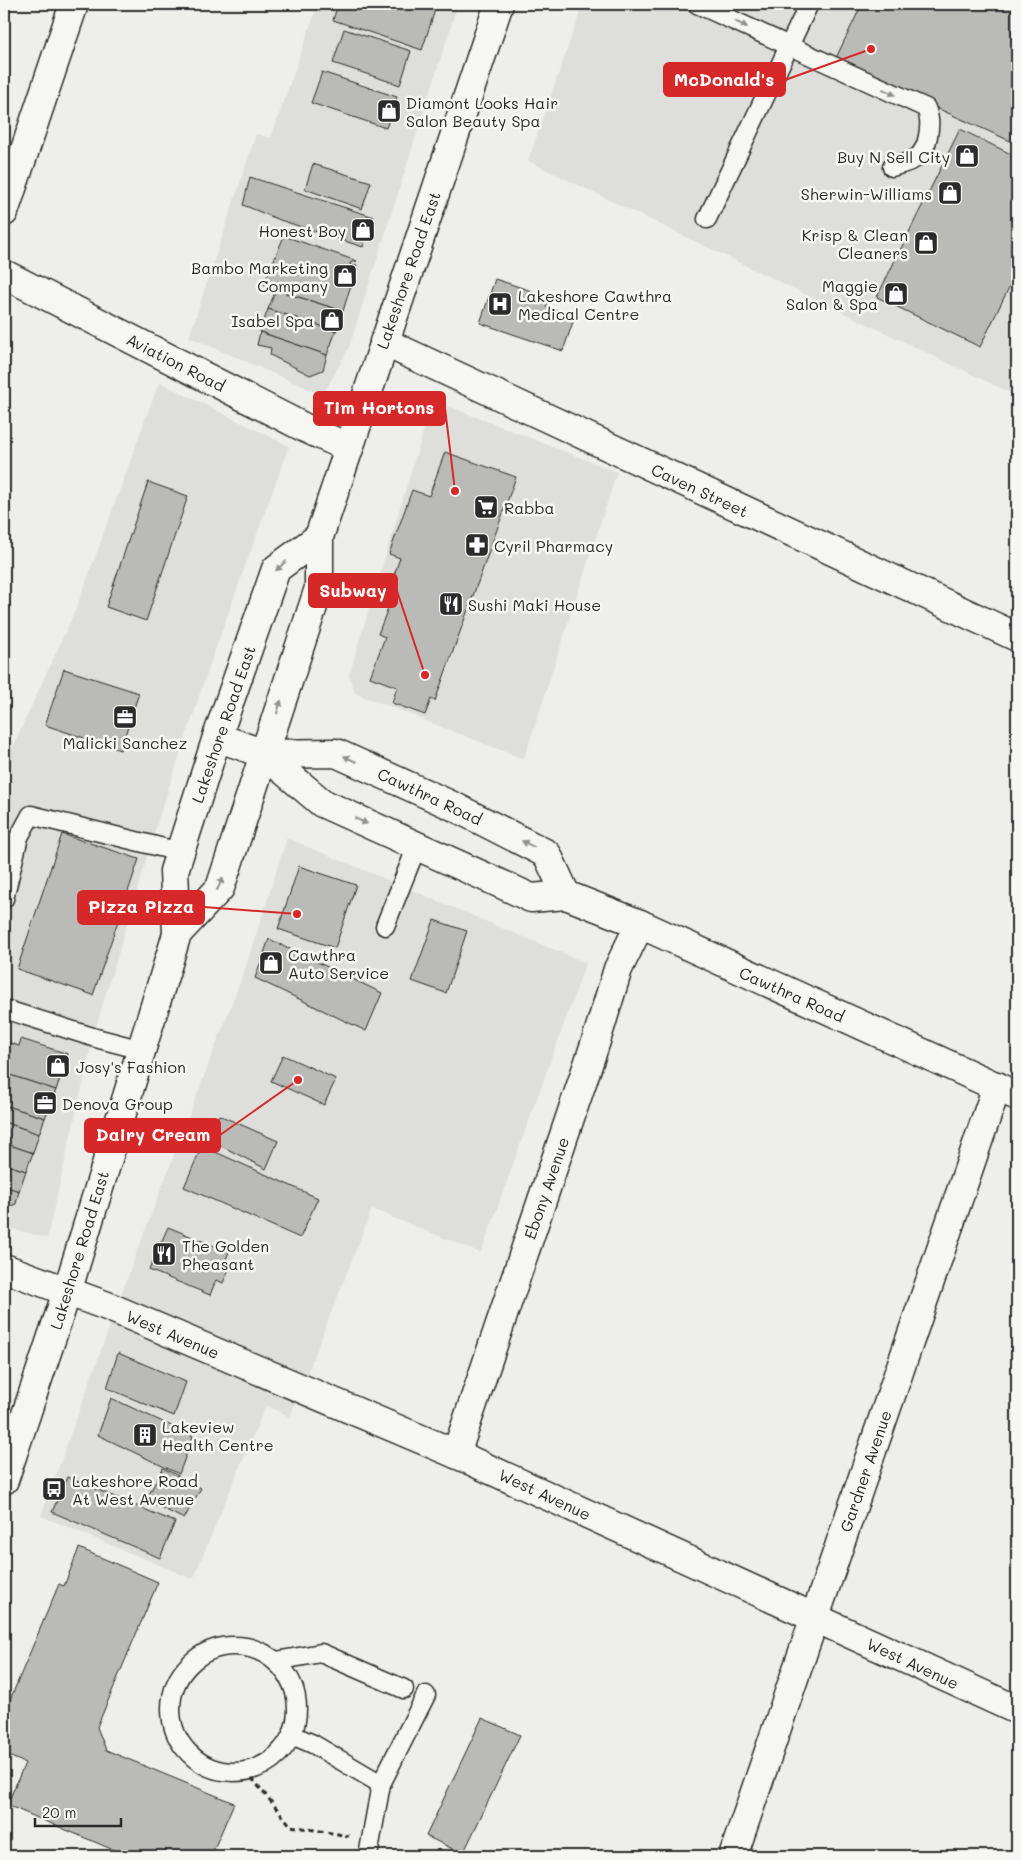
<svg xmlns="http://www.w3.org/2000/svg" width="1021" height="1860" font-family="Mali,sans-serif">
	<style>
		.built { fill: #dededb }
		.building { fill: #babab7; stroke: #2b2b2b }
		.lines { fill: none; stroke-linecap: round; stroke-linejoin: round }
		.service-casing { stroke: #2b2b2b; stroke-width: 21 }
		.minor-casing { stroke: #2b2b2b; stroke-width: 31 }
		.secondary-casing { stroke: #2b2b2b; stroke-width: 31 }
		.primary-casing { stroke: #2b2b2b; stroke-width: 31 }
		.path { stroke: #2b2b2b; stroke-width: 3; stroke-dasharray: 5 4; stroke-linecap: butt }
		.service { stroke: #f6f6f2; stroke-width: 18 }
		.minor { stroke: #f6f6f2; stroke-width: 28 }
		.secondary { stroke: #f6f6f2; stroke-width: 28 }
		.primary { stroke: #f6f6f2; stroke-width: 28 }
		.oneway { fill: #90908e }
		.labels { text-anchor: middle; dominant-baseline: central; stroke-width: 5; stroke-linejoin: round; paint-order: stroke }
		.poi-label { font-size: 16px; fill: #2b2b2b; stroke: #f6f6f2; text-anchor: start }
		.street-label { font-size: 16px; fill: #2b2b2b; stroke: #f6f6f2 }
		.leader { fill: none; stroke: #d62828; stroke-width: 2 }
		.callout-dot { fill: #d62828; stroke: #f6f6f2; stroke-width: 2 }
		.callout { fill: #d62828; stroke: #d62828; stroke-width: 2 }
		.callout-label { font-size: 18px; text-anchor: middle; font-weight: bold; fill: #fff }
	</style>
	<rect width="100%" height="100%" fill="#eeeeea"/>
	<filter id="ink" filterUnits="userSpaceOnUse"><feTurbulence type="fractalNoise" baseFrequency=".02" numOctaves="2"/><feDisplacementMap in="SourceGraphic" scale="10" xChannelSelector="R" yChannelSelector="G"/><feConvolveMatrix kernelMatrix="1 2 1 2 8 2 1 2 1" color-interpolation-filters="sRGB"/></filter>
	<g filter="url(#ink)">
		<g class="built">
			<polygon points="318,4 458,4 349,347 323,395 189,337 256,134 271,138"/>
			<polygon points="583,4 1017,4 1017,396 528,161"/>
			<polygon points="159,382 289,446 212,658 160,814 96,1027 47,1238 4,1227 4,766 76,609"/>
			<polygon points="433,400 617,472 524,759 355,693 349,675"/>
			<polygon points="287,838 586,963 481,1253 372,1209 290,1417 266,1405 193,1579 41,1516 132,1265 245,969"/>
		</g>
		<g class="building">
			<polygon points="338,4 437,4 422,50 333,20"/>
			<polygon points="862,4 1017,4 1017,144 834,62"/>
			<polygon points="344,29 411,51 400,85 333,63"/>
			<polygon points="322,72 397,97 386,128 311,103"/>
			<polygon points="960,129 1017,157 1017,271 980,347 877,297"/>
			<polygon points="313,164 371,182 362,209 305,189"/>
			<polygon points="250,177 374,217 363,247 280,220 243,205"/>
			<polygon points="284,236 357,261 350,263 351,267 357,265 343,311 276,290 264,284"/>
			<polygon points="495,279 550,297 546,307 575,316 563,351 480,323"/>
			<polygon points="276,290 343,311 336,331 268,309"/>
			<polygon points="268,309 336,331 327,355 260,332"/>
			<polygon points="260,332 327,355 323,370 310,375 270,355 271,348 257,345"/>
			<polygon points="445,452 516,477 435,701 431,699 425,715 392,703 397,687 370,677 385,637 378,634 388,608 383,606 400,558 389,554 412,490 429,496"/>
			<polygon points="148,482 188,496 146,621 106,607"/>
			<polygon points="64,669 139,693 120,750 45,725"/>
			<polygon points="62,834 139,859 93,995 17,969"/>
			<polygon points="299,866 356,885 335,948 278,929"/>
			<polygon points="434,920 467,931 446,993 412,981"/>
			<polygon points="269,939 382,993 366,1031 255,978"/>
			<polygon points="21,1039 68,1054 56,1090 4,1073 4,1041 19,1046"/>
			<polygon points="283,1055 336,1079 324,1105 271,1081"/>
			<polygon points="4,1073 56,1090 45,1118 4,1105"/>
			<polygon points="4,1105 45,1118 39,1134 4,1122"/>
			<polygon points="219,1115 278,1141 266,1169 208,1139"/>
			<polygon points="4,1122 39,1134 33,1153 4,1143"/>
			<polygon points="4,1143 33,1153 26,1171 4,1164"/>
			<polygon points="202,1146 318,1198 300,1238 184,1187"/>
			<polygon points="4,1164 26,1171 19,1191 4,1186"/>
			<polygon points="4,1186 19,1191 16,1204 4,1209"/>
			<polygon points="168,1227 229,1252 223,1266 229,1269 223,1283 216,1280 210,1295 149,1270"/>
			<polygon points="118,1353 186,1382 174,1416 107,1388"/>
			<polygon points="111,1398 193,1436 179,1474 98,1435"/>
			<polygon points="163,1468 201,1488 184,1519 146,1500"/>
			<polygon points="67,1477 175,1522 160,1558 52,1512"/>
			<polygon points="79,1548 158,1582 97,1727 106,1750 234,1803 211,1856 128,1856 7,1805 25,1763 4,1754 4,1714 59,1584 64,1586"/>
			<polygon points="482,1718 520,1735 463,1854 426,1836"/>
		</g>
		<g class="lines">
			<defs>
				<g id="service">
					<path d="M697,4L926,108C930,119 930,125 928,136C924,159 913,161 892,167"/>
					<polyline points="707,219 809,4"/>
					<polyline points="4,899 19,837 31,815 180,852"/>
					<polyline points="385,926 417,846"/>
					<polyline points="4,1009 96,1038 142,1050"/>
					<circle cx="234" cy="1709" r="63"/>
					<polyline points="276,1661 321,1653 404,1689"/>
					<polyline points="292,1735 313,1744 381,1784"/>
					<polyline points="368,1856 381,1784 426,1695"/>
				</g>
				<g id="minor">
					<polyline points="4,212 74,4"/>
					<polyline points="4,274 305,428 349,448"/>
					<polyline points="384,342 1017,637"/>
					<polyline points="4,1268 107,1306 456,1454 1017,1710"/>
					<polyline points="456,1454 596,1041 618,969 640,924"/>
					<polyline points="733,1856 997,1086"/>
				</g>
				<g id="secondary">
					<polyline points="217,737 264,754 336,753 455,807 547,854 566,895"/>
					<polyline points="264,754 322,803 512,889 531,898 566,895 640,924 1017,1096"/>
				</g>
				<g id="primary">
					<polyline points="177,934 220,888 319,588 319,537 499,4"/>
					<polyline points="4,1480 67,1292 177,934 174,871 217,737 276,569 319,537"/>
				</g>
			</defs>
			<use href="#service" class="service-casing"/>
			<use href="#minor" class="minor-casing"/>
			<use href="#secondary" class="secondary-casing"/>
			<use href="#primary" class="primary-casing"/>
			<polyline class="path" points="246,1771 291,1826 349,1836"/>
			<use href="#service" class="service"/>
			<use href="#minor" class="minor"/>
			<use href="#secondary" class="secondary"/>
			<use href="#primary" class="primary"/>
		</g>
		<defs><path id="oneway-solid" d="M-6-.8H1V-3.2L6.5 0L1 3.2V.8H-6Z" transform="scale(1.25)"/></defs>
		<g class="oneway">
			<use href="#oneway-solid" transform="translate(741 24) rotate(25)"/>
			<use href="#oneway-solid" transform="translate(889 92) rotate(25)"/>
			<use href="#oneway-solid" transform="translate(281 566) rotate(137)"/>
			<use href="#oneway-solid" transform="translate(279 707) rotate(-72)"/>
			<use href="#oneway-solid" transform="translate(350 759) rotate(-155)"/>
			<use href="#oneway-solid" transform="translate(361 821) rotate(24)"/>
			<use href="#oneway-solid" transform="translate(528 844) rotate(-153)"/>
			<use href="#oneway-solid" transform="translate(220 884) rotate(-64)"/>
		</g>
	</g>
	<defs>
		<symbol id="shop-square" viewBox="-11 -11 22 22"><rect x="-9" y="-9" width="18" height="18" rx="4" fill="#2b2b2b" stroke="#f6f6f2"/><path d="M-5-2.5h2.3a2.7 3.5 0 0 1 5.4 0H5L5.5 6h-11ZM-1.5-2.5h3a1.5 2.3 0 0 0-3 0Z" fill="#fff"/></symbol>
		<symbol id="hospital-square" viewBox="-11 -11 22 22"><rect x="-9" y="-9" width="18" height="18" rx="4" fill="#2b2b2b" stroke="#f6f6f2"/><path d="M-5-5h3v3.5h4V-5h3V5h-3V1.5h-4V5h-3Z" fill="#fff"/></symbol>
		<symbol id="supermarket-square" viewBox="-11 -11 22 22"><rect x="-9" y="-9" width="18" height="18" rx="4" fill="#2b2b2b" stroke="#f6f6f2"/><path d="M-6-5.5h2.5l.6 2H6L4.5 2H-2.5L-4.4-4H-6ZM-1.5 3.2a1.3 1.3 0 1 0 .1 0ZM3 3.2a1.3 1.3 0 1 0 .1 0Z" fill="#fff"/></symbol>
		<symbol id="pharmacy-square" viewBox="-11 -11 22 22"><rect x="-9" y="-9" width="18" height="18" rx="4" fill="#2b2b2b" stroke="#f6f6f2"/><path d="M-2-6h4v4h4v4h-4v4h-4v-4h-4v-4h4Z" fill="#fff"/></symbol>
		<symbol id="restaurant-square" viewBox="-11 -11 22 22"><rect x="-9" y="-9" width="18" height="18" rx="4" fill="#2b2b2b" stroke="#f6f6f2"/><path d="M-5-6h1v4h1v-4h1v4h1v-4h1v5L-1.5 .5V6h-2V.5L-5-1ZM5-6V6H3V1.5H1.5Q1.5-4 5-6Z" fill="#fff"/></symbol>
		<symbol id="office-square" viewBox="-11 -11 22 22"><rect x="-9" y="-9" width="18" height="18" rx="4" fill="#2b2b2b" stroke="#f6f6f2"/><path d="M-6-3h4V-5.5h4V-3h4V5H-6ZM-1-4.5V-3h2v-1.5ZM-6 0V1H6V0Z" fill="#fff"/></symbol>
		<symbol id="building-square" viewBox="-11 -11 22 22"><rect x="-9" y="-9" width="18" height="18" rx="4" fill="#2b2b2b" stroke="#f6f6f2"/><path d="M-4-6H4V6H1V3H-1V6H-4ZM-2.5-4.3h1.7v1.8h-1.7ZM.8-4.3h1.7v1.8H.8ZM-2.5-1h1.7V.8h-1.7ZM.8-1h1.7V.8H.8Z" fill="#fff"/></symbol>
		<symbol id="bus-square" viewBox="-11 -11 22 22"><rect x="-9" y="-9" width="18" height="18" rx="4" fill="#2b2b2b" stroke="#f6f6f2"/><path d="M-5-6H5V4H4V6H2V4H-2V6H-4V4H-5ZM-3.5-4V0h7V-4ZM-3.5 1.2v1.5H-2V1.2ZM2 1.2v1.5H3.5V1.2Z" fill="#fff"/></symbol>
	</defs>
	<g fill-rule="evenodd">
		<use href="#shop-square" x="375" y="97" width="28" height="28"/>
		<use href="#shop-square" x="953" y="142" width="28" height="28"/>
		<use href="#shop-square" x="936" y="179" width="28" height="28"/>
		<use href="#shop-square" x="349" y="216" width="28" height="28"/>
		<use href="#shop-square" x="912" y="229" width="28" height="28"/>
		<use href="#shop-square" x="331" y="262" width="28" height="28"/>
		<use href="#shop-square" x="882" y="280" width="28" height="28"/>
		<use href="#hospital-square" x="486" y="290" width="28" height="28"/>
		<use href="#shop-square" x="318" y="306" width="28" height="28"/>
		<use href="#supermarket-square" x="472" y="493" width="28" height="28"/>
		<use href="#pharmacy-square" x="463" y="531" width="28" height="28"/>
		<use href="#restaurant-square" x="437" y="590" width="28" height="28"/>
		<use href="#office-square" x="111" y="703" width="28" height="28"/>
		<use href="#shop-square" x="257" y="949" width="28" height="28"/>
		<use href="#shop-square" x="44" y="1052" width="28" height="28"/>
		<use href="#office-square" x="31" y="1089" width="28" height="28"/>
		<use href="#restaurant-square" x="150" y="1240" width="28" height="28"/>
		<use href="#building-square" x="131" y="1421" width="28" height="28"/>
		<use href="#bus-square" x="40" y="1475" width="28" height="28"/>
	</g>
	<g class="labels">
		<g class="poi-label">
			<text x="406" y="102">Diamont Looks Hair<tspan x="406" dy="18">Salon Beauty Spa</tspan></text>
			<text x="950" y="156" text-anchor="end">Buy N Sell City</text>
			<text x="932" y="193" text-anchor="end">Sherwin-Williams</text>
			<text x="346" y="230" text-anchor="end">Honest Boy</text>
			<text x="908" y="234" text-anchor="end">Krisp &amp; Clean<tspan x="908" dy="18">Cleaners</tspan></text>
			<text x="328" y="267" text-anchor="end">Bambo Marketing<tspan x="328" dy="18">Company</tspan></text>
			<text x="878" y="285" text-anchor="end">Maggie<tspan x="878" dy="18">Salon &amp; Spa</tspan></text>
			<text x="518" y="295">Lakeshore Cawthra<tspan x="518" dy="18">Medical Centre</tspan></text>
			<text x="314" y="320" text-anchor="end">Isabel Spa</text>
			<text x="504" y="507">Rabba</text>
			<text x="494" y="545">Cyril Pharmacy</text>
			<text x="468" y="604">Sushi Maki House</text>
			<text x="125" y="742" text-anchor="middle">Malicki Sanchez</text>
			<text x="288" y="954">Cawthra<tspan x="288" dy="18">Auto Service</tspan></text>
			<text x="76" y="1066">Josy's Fashion</text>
			<text x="62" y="1103">Denova Group</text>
			<text x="182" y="1245">The Golden<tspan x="182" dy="18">Pheasant</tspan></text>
			<text x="162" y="1426">Lakeview<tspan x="162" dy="18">Health Centre</tspan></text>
			<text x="72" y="1480">Lakeshore Road<tspan x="72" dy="18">At West Avenue</tspan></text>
		</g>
		<g class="street-label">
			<text transform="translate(408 270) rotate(-71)">Lakeshore Road East</text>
			<text transform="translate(176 362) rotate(27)">Aviation Road</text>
			<text transform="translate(700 490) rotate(25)">Caven Street</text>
			<text transform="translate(223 724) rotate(-71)">Lakeshore Road East</text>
			<text transform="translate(430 796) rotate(25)">Cawthra Road</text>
			<text transform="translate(792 994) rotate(24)">Cawthra Road</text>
			<text transform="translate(546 1188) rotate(-71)">Ebony Avenue</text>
			<text transform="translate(79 1250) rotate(-73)">Lakeshore Road East</text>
			<text transform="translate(173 1334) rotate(23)">West Avenue</text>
			<text transform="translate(865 1471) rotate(-71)">Gardner Avenue</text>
			<text transform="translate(545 1494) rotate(25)">West Avenue</text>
			<text transform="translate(913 1663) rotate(25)">West Avenue</text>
		</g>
	</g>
	<path class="leader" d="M871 49L785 80M455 491L445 408M425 675L397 591M297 914L204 907M298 1080L220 1135"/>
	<g class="callout-dot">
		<circle cx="871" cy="49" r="5"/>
		<circle cx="455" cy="491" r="5"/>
		<circle cx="425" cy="675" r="5"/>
		<circle cx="297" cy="914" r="5"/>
		<circle cx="298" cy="1080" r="5"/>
	</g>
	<g class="callout">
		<rect x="664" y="63" width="121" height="33" rx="5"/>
		<rect x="314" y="392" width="131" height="33" rx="5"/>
		<rect x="309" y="574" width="88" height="33" rx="5"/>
		<rect x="78" y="891" width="126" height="33" rx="5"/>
		<rect x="85" y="1119" width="135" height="33" rx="5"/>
	</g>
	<g class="callout-label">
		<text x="724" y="86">McDonald's</text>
		<text x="379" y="414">Tim Hortons</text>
		<text x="353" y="597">Subway</text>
		<text x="141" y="913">Pizza Pizza</text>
		<text x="153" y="1141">Dairy Cream</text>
	</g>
	<rect width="1021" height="1860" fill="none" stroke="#f6f6f2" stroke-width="20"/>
	<rect x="10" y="10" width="1001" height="1840" fill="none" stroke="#2b2b2b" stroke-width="2" filter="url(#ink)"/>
	<path d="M35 1818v8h86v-8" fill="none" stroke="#2b2b2b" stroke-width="2.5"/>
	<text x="42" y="1818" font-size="15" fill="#2b2b2b" stroke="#f6f6f2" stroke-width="4" paint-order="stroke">20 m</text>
</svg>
